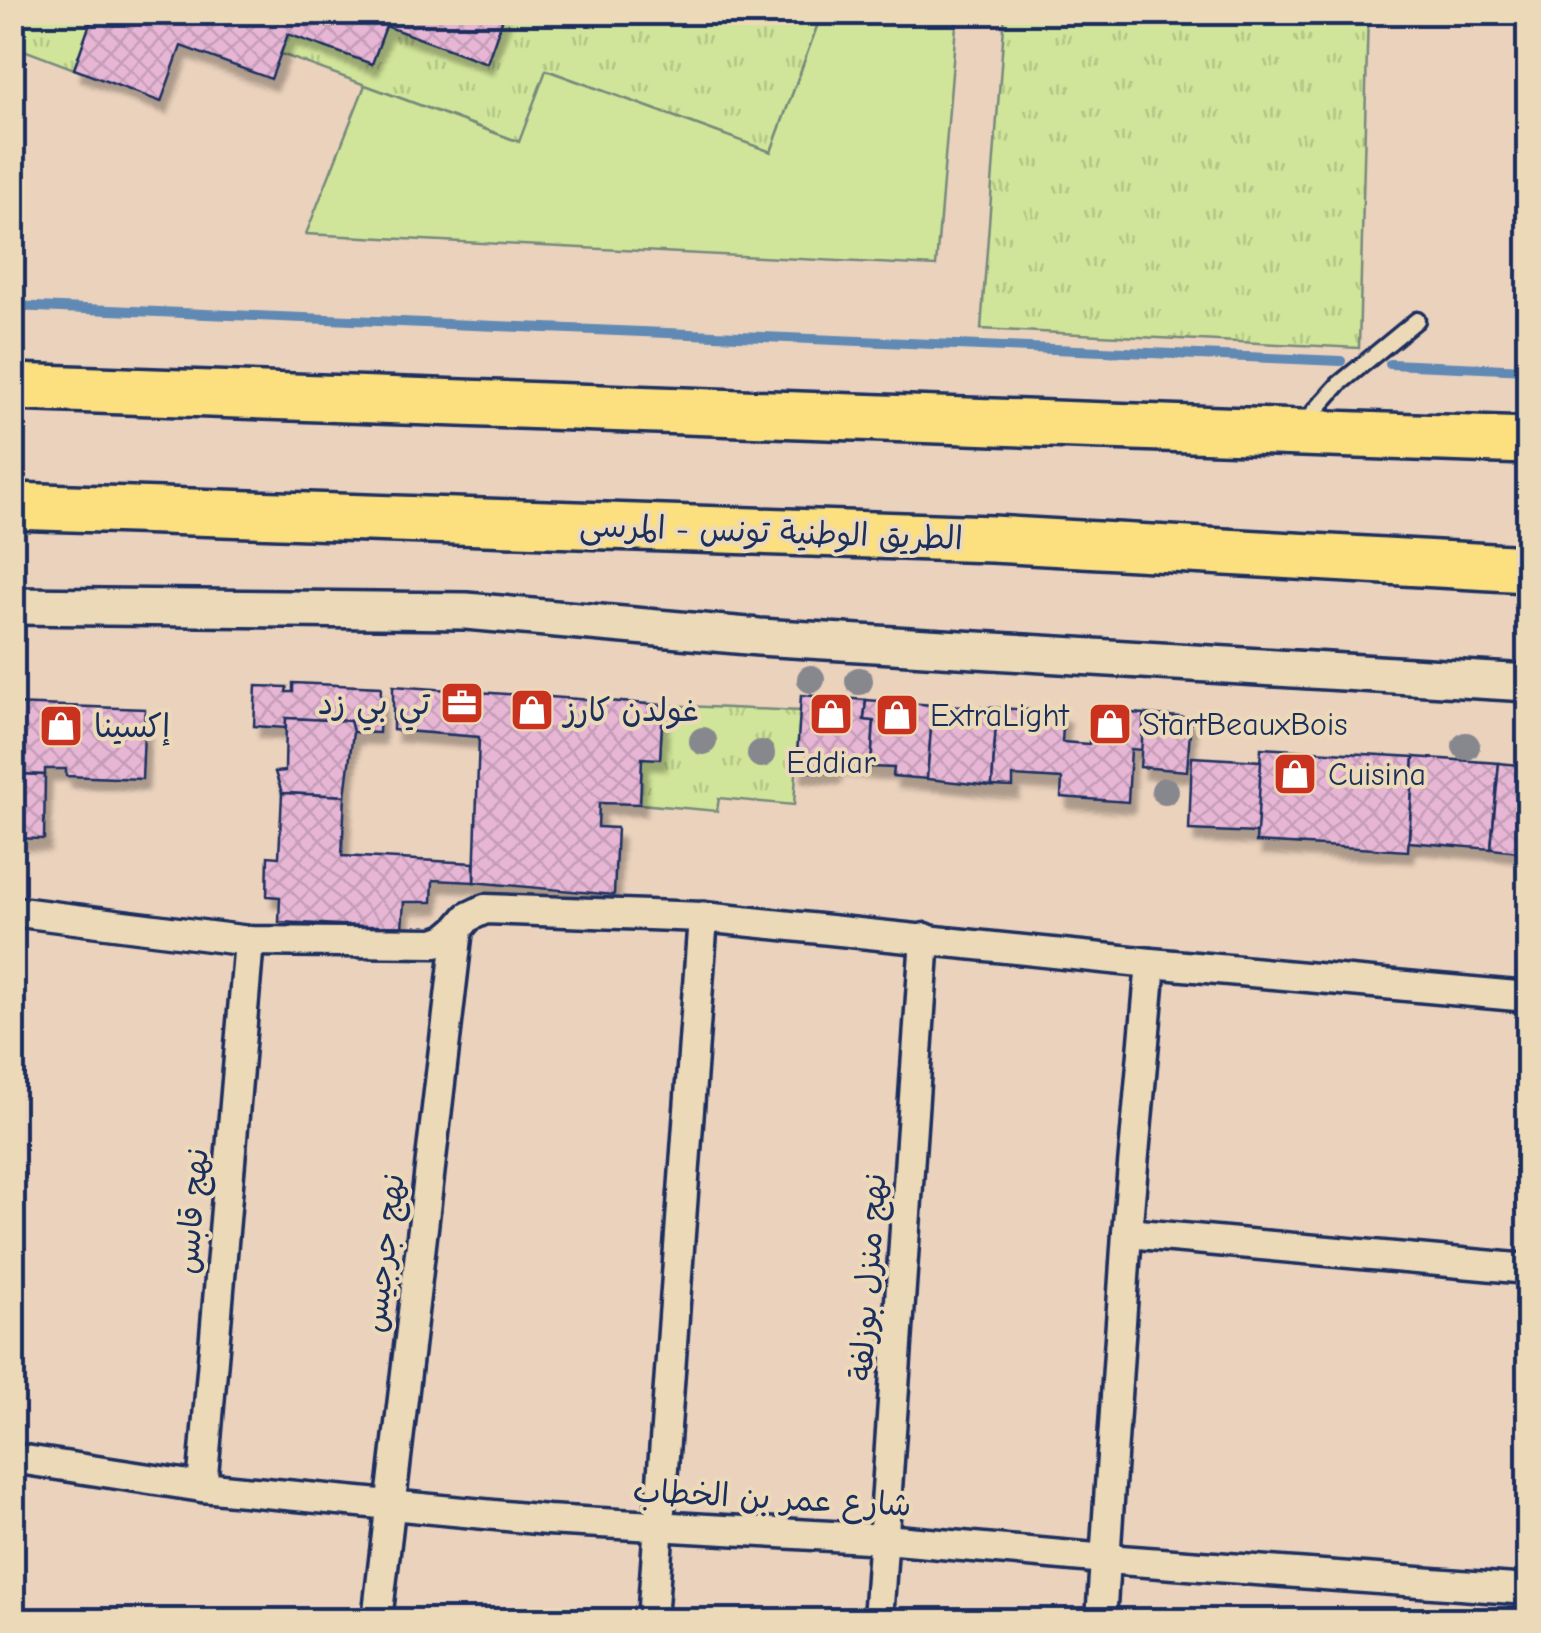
<svg xmlns="http://www.w3.org/2000/svg" width="1541" height="1633" font-family="'Comic Neue','Playpen Sans Arabic',sans-serif">
	<style>
		.grass { fill: url(#grass-tufts); stroke: #768a7c; stroke-width: 2.5 }
		.garden { fill: #d0e599; stroke: #768a7c; stroke-width: 2.5 }
		.lines { fill: none; stroke-linecap: round; stroke-linejoin: round }
		.stream { stroke: #6189b4; stroke-width: 10 }
		.building { fill: url(#building-cross-hatch); stroke: #1b2f5e; stroke-width: 2.5; filter: url(#shadow) }
		.service-casing { stroke: #1b2f5e; stroke-width: 21 }
		.minor-casing { stroke: #1b2f5e; stroke-width: 35 }
		.tertiary-casing { stroke: #1b2f5e; stroke-width: 42 }
		.trunk-casing { stroke: #1b2f5e; stroke-width: 52 }
		.service { stroke: #ecd9b7; stroke-width: 14 }
		.minor { stroke: #ecd9b7; stroke-width: 28 }
		.tertiary { stroke: #ecd9b7; stroke-width: 35 }
		.trunk { stroke: #fce080; stroke-width: 45 }
		.tree { fill: #87878e }
		.labels { text-anchor: middle; dominant-baseline: central; stroke-width: 8; stroke-linejoin: round; paint-order: stroke }
		.street-label { font-size: 32px; fill: #1b2f5e; stroke: #ecd9b7 }
		.poi-label { font-size: 32px; fill: #1b2f5e; stroke: #ecd9b7; text-anchor: start }
	</style>
	<defs>
		<pattern id="grass-tufts" width="24" height="20" patternUnits="userSpaceOnUse" patternTransform="scale(2.5)"><rect width="24" height="20" fill="#d0e599"/><path d="M3 7l-1-3M5 7V3M7 7l1-3M15 17l-1-3M17 17v-4M19 17l1-3" fill="none" stroke="#b2c586"/></pattern>
		<pattern id="building-cross-hatch" width="8" height="8" patternUnits="userSpaceOnUse" patternTransform="scale(2.5)"><rect width="8" height="8" fill="#e7b6d5"/><path d="M0 0l8 8M0 8l8-8" fill="none" stroke="#c69db9"/></pattern>
		<filter id="shadow"><feDropShadow dx="6" dy="11" stdDeviation="2.5" flood-color="#0004"/></filter>
	</defs>
	<rect width="100%" height="100%" fill="#ebd2bd"/>
	<filter id="ink" filterUnits="userSpaceOnUse"><feTurbulence type="fractalNoise" baseFrequency=".01" numOctaves="2"/><feDisplacementMap in="SourceGraphic" scale="20" xChannelSelector="R" yChannelSelector="G"/><feConvolveMatrix kernelMatrix="1 2 1 2 8 2 1 2 1" color-interpolation-filters="sRGB"/></filter>
	<g filter="url(#ink)">
		<g class="grass">
			<polygon points="12,13 94,13 74,69 13,46"/>
			<polygon points="505,13 822,13 771,152 547,70 520,142 281,54 288,34 372,64 386,26 486,63"/>
			<polygon points="1005,13 1368,13 1359,348 981,329"/>
			<polygon points="663,705 800,711 794,805 719,798 717,811 640,804 642,758 660,758"/>
		</g>
		<polygon class="garden" points="822,13 957,13 936,266 306,234 365,85 519,142 546,70 771,152"/>
		<g class="lines">
			<g class="stream">
				<polyline points="12,306 1341,361"/>
				<polyline points="1390,364 1528,370"/>
			</g>
		</g>
		<g class="building">
			<polygon points="94,12 505,12 487,63 386,26 372,64 288,34 271,79 181,46 161,102 74,69"/>
			<polygon points="293,683 381,687 379,733 353,732 350,721 286,718 286,728 254,726 256,686 287,687 286,692 293,692"/>
			<polygon points="393,686 663,705 660,759 642,758 640,804 599,803 598,827 617,828 614,895 474,882 479,737 393,730"/>
			<polygon points="801,695 866,700 864,720 874,721 871,767 835,764 834,773 796,771"/>
			<polygon points="866,700 933,705 927,779 893,776 894,768 871,767 874,721 864,720"/>
			<polygon points="12,704 145,709 142,779 66,776 66,769 45,769 45,775 12,774"/>
			<polygon points="933,705 997,708 992,786 927,779"/>
			<polygon points="997,708 1064,712 1062,742 1089,744 1091,710 1144,714 1142,750 1131,749 1128,802 1061,797 1062,779 1013,776 1013,787 992,786"/>
			<polygon points="1144,714 1191,718 1187,771 1140,767"/>
			<polygon points="286,718 350,721 353,732 345,796 282,793 275,772 285,771"/>
			<polygon points="1261,748 1414,757 1408,851 1256,842"/>
			<polygon points="1192,757 1261,761 1257,833 1189,830"/>
			<polygon points="1414,757 1499,763 1491,849 1409,842"/>
			<polygon points="1499,763 1528,766 1528,853 1491,849"/>
			<polygon points="12,774 45,775 44,839 12,838"/>
			<polygon points="282,793 345,796 342,856 474,863 474,882 433,880 432,902 404,902 402,928 279,922 280,897 267,896 268,856 279,857"/>
		</g>
		<g class="lines">
			<defs>
				<polyline id="service" points="1303,424 1339,384 1417,320"/>
				<g id="minor">
					<polyline points="12,911 249,941 435,943 446,939 458,929"/>
					<polyline points="1127,1233 1528,1269"/>
					<polyline points="12,1458 202,1487 547,1520 885,1539 1106,1559 1528,1590"/>
					<polyline points="202,1487 249,941"/>
					<polyline points="377,1620 458,929 468,917 485,909 703,917 1151,963 1528,997"/>
					<polyline points="652,1620 703,917"/>
					<polyline points="878,1620 925,938"/>
					<polyline points="1101,1620 1127,1233 1151,963"/>
				</g>
				<polyline id="tertiary" points="12,606 466,611 759,637 1528,683"/>
				<g id="trunk">
					<polyline points="12,387 1528,441"/>
					<polyline points="12,506 992,539 1528,569"/>
				</g>
			</defs>
			<use href="#service" class="service-casing"/>
			<use href="#minor" class="minor-casing"/>
			<use href="#tertiary" class="tertiary-casing"/>
			<use href="#trunk" class="trunk-casing"/>
			<use href="#service" class="service"/>
			<use href="#minor" class="minor"/>
			<use href="#tertiary" class="tertiary"/>
			<use href="#trunk" class="trunk"/>
		</g>
		<g class="tree">
			<circle cx="811" cy="679" r="14"/>
			<circle cx="859" cy="681" r="14"/>
			<circle cx="703" cy="741" r="14"/>
			<circle cx="1466" cy="746" r="14"/>
			<circle cx="761" cy="754" r="14"/>
			<circle cx="1165" cy="791" r="14"/>
		</g>
	</g>
	<defs>
		<symbol id="office-square" viewBox="-11 -11 22 22"><rect x="-9" y="-9" width="18" height="18" rx="4" fill="#c8321e" stroke="#ecd9b7"/><path d="M-6-3h4V-5.5h4V-3h4V5H-6ZM-1-4.5V-3h2v-1.5ZM-6 0V1H6V0Z" fill="#fff"/></symbol>
		<symbol id="shop-square" viewBox="-11 -11 22 22"><rect x="-9" y="-9" width="18" height="18" rx="4" fill="#c8321e" stroke="#ecd9b7"/><path d="M-5-2.5h2.3a2.7 3.5 0 0 1 5.4 0H5L5.5 6h-11ZM-1.5-2.5h3a1.5 2.3 0 0 0-3 0Z" fill="#fff"/></symbol>
	</defs>
	<g fill-rule="evenodd">
		<use href="#office-square" x="437" y="678" width="50" height="50"/>
		<use href="#shop-square" x="507" y="685" width="50" height="50"/>
		<use href="#shop-square" x="806" y="689" width="50" height="50"/>
		<use href="#shop-square" x="872" y="690" width="50" height="50"/>
		<use href="#shop-square" x="1085" y="699" width="50" height="50"/>
		<use href="#shop-square" x="36" y="701" width="50" height="50"/>
		<use href="#shop-square" x="1270" y="749" width="50" height="50"/>
	</g>
	<g class="labels">
		<g class="street-label">
			<text transform="translate(771 532) rotate(2)">الطريق الوطنية تونس - المرسى</text>
			<text transform="translate(192 1211) rotate(-85)">نهج قابس</text>
			<text transform="translate(384 1253) rotate(-83)">نهج جرجيس</text>
			<text transform="translate(868 1277) rotate(-86)">نهج منزل بوزلفة</text>
			<text transform="translate(772 1498) rotate(3)">شارع عمر بن الخطاب</text>
		</g>
		<g class="poi-label">
			<text x="430" y="703" text-anchor="end">تي بي زد</text>
			<text x="564" y="710">غولدن كارز</text>
			<text x="930" y="715">ExtraLight</text>
			<text x="1142" y="724">StartBeauxBois</text>
			<text x="94" y="726">إكسينا</text>
			<text x="831" y="762" text-anchor="middle">Eddiar</text>
			<text x="1328" y="774">Cuisina</text>
		</g>
	</g>
	<rect width="1541" height="1633" fill="none" stroke="#ecd9b7" stroke-width="50"/>
	<rect x="25" y="25" width="1491" height="1583" fill="none" stroke="#1b2f5e" stroke-width="4" filter="url(#ink)"/>
</svg>
